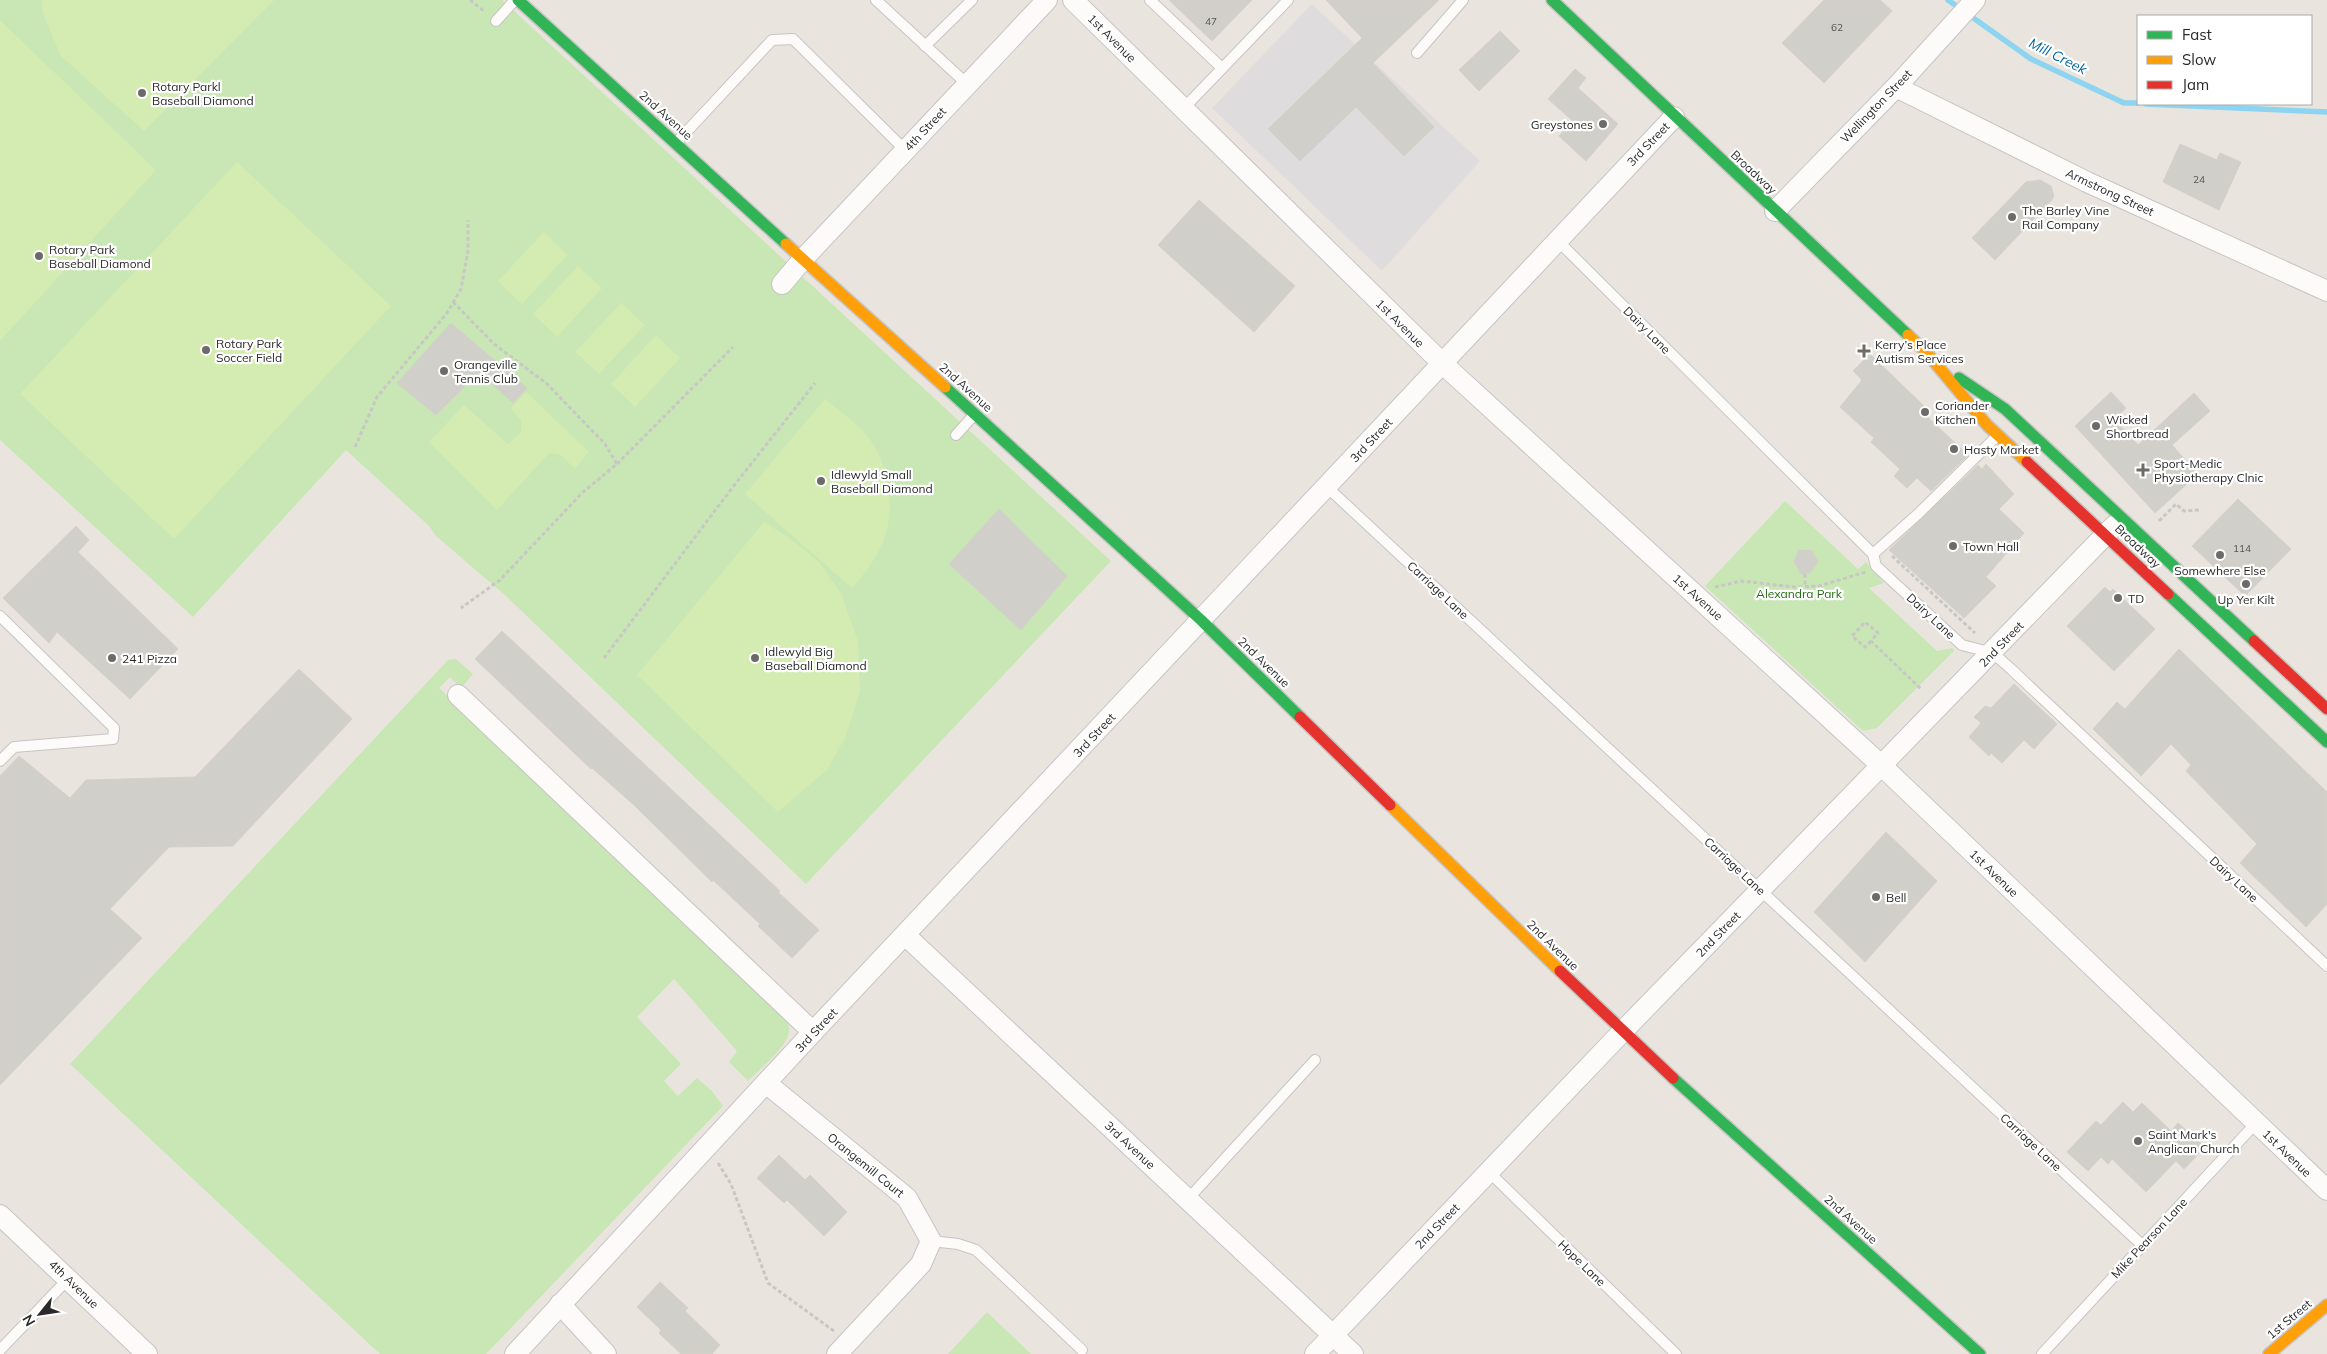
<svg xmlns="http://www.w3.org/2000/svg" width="2327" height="1354" font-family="Mulish,sans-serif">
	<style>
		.industrial { fill: #dfdcde }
		.green { fill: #c8e7b4 }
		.pitch { fill: #d4ebb1 }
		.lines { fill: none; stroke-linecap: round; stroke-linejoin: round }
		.stream { stroke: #8dd4f0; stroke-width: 5.5 }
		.building { fill: #d1cfca; stroke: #d4d0cb }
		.lane-casing { stroke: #c6c4c4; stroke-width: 12 }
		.street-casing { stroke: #c6c4c4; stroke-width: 22 }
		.fast-casing { stroke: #c6c4c4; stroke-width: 14 }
		.slow-casing { stroke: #c6c4c4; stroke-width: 14 }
		.jam-casing { stroke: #c6c4c4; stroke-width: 14 }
		.path { stroke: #c8c7c6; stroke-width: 3; stroke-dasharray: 4 2.5; stroke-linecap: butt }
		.lane { stroke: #fcfbfa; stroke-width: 10 }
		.street { stroke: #fcfbfa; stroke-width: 20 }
		.fast { stroke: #30b455; stroke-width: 11 }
		.slow { stroke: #ff9f0a; stroke-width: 11 }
		.jam { stroke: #e5322d; stroke-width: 11 }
		.poi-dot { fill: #6d6b69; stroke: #fff; stroke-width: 2 }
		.labels { text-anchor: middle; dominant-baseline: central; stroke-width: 4.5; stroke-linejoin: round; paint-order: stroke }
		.number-label { font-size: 10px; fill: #545453 }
		.street-label { font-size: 12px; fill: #2a2a2a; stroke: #fff }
		.poi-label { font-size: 12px; fill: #2a2a2a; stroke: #fff; text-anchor: start }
		.park-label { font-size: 12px; fill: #246c14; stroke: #fff }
		.water-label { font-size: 14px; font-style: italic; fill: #0367a4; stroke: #fff }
	</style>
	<rect width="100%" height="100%" fill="#e9e5de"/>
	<polygon class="industrial" points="1312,4 1480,161 1382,271 1212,108"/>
	<g class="green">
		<polygon points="0,0 502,0 1111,561 806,884 507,597 436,536 429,526 346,450 193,617 0,440"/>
		<polygon points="1785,501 1858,569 1866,562 1884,583 1869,588 1937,651 1953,648 1954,651 1877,728 1863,731 1705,586"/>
		<path d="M456,659L473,674L461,688L450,677L439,688L782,1014C786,1019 790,1025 789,1032C788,1046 758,1071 748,1081L729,1062L737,1051L674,979L637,1017L681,1064L664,1081L678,1096L697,1078L712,1091L723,1106L486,1354H380L70,1064L448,660Z"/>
		<polygon points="987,1312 1031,1354 948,1354"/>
	</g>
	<g class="pitch">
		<polygon points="41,0 274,0 144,131 60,55 43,13"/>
		<polygon points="0,20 156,170 0,341"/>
		<polygon points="237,162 391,306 174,539 20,394"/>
		<polygon points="544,232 567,255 522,304 498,281"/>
		<polygon points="578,266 602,288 557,337 533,314"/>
		<polygon points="621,303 645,325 599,374 575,352"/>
		<polygon points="656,335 680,358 635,407 611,384"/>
		<polygon points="526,392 589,452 575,469 561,455 549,453 497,510 429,442 464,405 508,444 521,432 521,421 511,408"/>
		<path d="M825,399C841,412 859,424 871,441C888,465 895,504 886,533C880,553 866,573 852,588L745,494Z"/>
		<polygon points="764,522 788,537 819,562 841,593 858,641 860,691 846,736 827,770 778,812 637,675"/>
	</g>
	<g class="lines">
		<g class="stream">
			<polyline points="1948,0 2031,59 2124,103 2138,103"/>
			<polyline points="2146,104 2327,112"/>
		</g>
	</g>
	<g class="building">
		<polygon points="1169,0 1252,0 1212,41"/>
		<polygon points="1326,0 1439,0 1373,63 1434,127 1404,156 1356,107 1300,161 1268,129 1362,38"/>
		<polygon points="1824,0 1880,0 1892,11 1824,83 1782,43"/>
		<polygon points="1500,31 1520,51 1479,91 1459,70"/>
		<polygon points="1575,69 1586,78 1578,88 1618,124 1586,161 1559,136 1573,121 1548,99"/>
		<polygon points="2180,144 2217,160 2220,153 2241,162 2219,210 2163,182"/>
		<polygon points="2040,180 2051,186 2054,196 2052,200 1995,260 1972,238 2026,182"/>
		<polygon points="1199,200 1295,286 1254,332 1158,245"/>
		<polygon points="451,323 527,388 513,403 479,372 436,415 397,383"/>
		<polygon points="1870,354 1924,406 1920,410 1968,455 1931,491 1917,478 1907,488 1894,476 1900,469 1871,442 1874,438 1840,407 1862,380 1853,371"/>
		<polygon points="2111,392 2126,408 2114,419 2138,445 2194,393 2210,411 2172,445 2198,474 2155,513 2075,426"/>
		<polygon points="1986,464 2014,494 1999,509 2024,533 1986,577 1996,586 1964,618 1889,550 1978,465 1982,469"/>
		<polygon points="2238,499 2291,549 2245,596 2192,546"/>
		<polygon points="999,509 1067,576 1021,630 949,564"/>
		<polygon points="76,526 89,540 78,552 178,649 130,699 57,632 49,643 3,598"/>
		<polygon points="1799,550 1811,550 1818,561 1810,573 1801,574 1794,561"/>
		<polygon points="2105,587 2110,592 2113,589 2155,629 2114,671 2067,626"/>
		<polygon points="502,631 780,891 778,892 819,930 792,958 758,926 760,924 713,880 712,882 633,804 592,768 591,769 475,659"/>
		<polygon points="2179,649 2327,792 2327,904 2306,927 2240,863 2257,844 2186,771 2191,765 2171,744 2141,776 2093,729 2117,702 2125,709"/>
		<polygon points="299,669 352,719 233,846 169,847 110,909 142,938 0,1085 0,776 19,756 70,798 86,780 195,777"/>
		<polygon points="2014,684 2057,724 2034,749 2024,740 2002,763 1991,753 1989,756 1969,737 1981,723 1974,717 1985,706 1991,708"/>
		<polygon points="1886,832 1937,881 1865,962 1814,912"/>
		<polygon points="2123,1102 2133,1112 2142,1103 2171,1131 2178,1123 2205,1147 2184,1169 2176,1161 2146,1192 2112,1159 2108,1164 2101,1157 2088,1171 2067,1152 2096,1121 2101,1125"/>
		<polygon points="779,1155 805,1180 810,1175 847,1212 824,1236 787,1200 784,1203 757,1178"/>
		<polygon points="660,1282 688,1308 685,1311 720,1345 712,1354 681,1354 659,1333 661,1330 637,1307"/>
	</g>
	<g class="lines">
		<defs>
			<g id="lane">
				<polyline points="876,0 967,84"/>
				<polyline points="1150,0 1222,68"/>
				<polyline points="496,21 515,0"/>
				<polyline points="925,46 972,0"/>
				<polyline points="1417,53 1463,0"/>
				<polyline points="1183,109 1288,0"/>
				<polyline points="676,143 772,40 793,39 905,150"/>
				<polyline points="1557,240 1873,554 1876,566 1962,645 1993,653 2011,669 2327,966"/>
				<polyline points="956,435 974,415"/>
				<polyline points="1327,487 2143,1246"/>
				<polyline points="1873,554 1918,514 1997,436"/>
				<polyline points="0,616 114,728 113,739 14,747 0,761"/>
				<polyline points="1489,1172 1676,1354"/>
				<polyline points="1188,1199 1315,1060"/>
				<polyline points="931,1241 958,1244 976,1250 1082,1350"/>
				<polyline points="0,1350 69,1278"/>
				<polyline points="2042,1354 2256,1123"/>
			</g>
			<g id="street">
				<polyline points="1073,0 1443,364 1882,766 2327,1190"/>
				<polyline points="1896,87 2087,182 2327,291"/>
				<polyline points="1775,211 1896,87 1975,0"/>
				<polyline points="782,284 804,258 1047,0"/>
				<polyline points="458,695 813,1032"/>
				<polyline points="906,936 1353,1354"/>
				<polyline points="766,1083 907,1198 931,1241 921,1264 837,1354"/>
				<polyline points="0,1215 147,1354"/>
				<polyline points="560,1304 606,1354"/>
				<polyline points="515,1354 813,1032 1674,117"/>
				<polyline points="1315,1354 1622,1032 2114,526"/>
			</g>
			<g id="fast">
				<polyline points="518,0 786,244"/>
				<polyline points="1552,0 1908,335"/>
				<polyline points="1959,378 2005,409 2254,641"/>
				<polyline points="945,387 1201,620 1300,717"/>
				<polyline points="2168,594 2327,742"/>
				<polyline points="1673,1078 1980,1354"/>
			</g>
			<g id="slow">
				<polyline points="786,244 945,387"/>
				<polyline points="1908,335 1926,352 1987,425 2027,462"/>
				<polyline points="1390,805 1560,971"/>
				<polyline points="2269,1354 2327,1305"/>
			</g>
			<g id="jam">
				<polyline points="2027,462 2168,594"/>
				<polyline points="2254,641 2327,709"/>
				<polyline points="1300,717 1390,805"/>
				<polyline points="1560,971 1673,1078"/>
			</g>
		</defs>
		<use href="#lane" class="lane-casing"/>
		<use href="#street" class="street-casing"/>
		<use href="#fast" class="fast-casing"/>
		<use href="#slow" class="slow-casing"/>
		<use href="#jam" class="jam-casing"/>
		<g class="path">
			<polyline points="470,0 485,12"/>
			<polyline points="453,302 494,344 546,383 605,444 617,464 583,492 500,580 461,608"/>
			<polyline points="355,447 377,397 447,313 461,289 468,251 468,220"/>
			<polyline points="617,464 733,347"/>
			<polyline points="2159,521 2176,504 2184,511 2199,510"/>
			<polyline points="1892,556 1975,633"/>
			<polyline points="1805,574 1805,586"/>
			<polyline points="1715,587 1741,581 1795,587 1819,586 1866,572"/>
			<polyline points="1871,641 1865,647 1852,636 1865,622 1878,633 1871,641 1921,689"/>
			<polyline points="604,658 729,492 815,383"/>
			<polyline points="718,1163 731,1184 768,1283 834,1331"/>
		</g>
		<use href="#lane" class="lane"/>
		<use href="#street" class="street"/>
		<use href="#fast" class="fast"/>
		<use href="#slow" class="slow"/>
		<use href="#jam" class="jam"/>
	</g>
	<g class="poi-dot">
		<circle cx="142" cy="93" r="5"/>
		<circle cx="1603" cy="124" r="5"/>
		<circle cx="2012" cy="217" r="5"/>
		<circle cx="39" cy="256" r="5"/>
		<circle cx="206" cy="350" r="5"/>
		<path d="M1861.5 343.5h5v5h5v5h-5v5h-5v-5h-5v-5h5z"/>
		<circle cx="444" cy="371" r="5"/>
		<circle cx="1925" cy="412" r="5"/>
		<circle cx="2096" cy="426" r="5"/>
		<circle cx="1954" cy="449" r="5"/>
		<path d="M2140.5 462.5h5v5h5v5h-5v5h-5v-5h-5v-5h5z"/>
		<circle cx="821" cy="481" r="5"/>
		<circle cx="1953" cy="546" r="5"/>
		<circle cx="2220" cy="555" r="5"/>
		<circle cx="2246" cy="584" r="5"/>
		<circle cx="2118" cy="598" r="5"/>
		<circle cx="112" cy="658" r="5"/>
		<circle cx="755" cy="658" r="5"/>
		<circle cx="1876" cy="897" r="5"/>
		<circle cx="2138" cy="1141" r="5"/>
	</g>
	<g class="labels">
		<g class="number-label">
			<text x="1211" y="21">47</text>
			<text x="1837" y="27">62</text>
			<text x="2199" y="179">24</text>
			<text x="2242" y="548">114</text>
		</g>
		<g class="street-label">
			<text transform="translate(1112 38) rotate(45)">1st Avenue</text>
			<text transform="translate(1876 106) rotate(-46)">Wellington Street</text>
			<text transform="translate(666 115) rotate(42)">2nd Avenue</text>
			<text transform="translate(925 129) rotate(-47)">4th Street</text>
			<text transform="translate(1648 144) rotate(-46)">3rd Street</text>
			<text transform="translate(1754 172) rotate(43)">Broadway</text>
			<text transform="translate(2110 192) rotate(25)">Armstrong Street</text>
			<text transform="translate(1400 323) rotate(45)">1st Avenue</text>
			<text transform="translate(1647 330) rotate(45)">Dairy Lane</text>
			<text transform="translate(966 387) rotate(42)">2nd Avenue</text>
			<text transform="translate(1371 440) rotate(-47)">3rd Street</text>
			<text transform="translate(2138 546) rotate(43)">Broadway</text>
			<text transform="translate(1438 590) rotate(43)">Carriage Lane</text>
			<text transform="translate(1698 597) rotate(42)">1st Avenue</text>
			<text transform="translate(1931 616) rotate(43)">Dairy Lane</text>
			<text transform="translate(2001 644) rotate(-46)">2nd Street</text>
			<text transform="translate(1264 662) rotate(44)">2nd Avenue</text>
			<text transform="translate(1094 735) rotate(-47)">3rd Street</text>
			<text transform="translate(1735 866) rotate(43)">Carriage Lane</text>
			<text transform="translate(1994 873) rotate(44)">1st Avenue</text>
			<text transform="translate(2234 879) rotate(43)">Dairy Lane</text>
			<text transform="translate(1718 934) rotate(-46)">2nd Street</text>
			<text transform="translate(1553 945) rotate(44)">2nd Avenue</text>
			<text transform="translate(816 1030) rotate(-47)">3rd Street</text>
			<text transform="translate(2031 1142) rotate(43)">Carriage Lane</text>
			<text transform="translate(1130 1145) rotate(43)">3rd Avenue</text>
			<text transform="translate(2287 1153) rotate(44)">1st Avenue</text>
			<text transform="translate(866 1165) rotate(39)">Orangemill Court</text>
			<text transform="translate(1851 1219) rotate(42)">2nd Avenue</text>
			<text transform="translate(1437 1226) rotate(-46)">2nd Street</text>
			<text transform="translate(2149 1238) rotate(-47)">Mike Pearson Lane</text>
			<text transform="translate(1582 1263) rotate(44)">Hope Lane</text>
			<text transform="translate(74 1284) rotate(44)">4th Avenue</text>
			<text transform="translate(2289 1319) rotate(-40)">1st Street</text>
		</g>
		<g class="poi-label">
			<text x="152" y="86">Rotary Parkl<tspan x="152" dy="14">Baseball Diamond</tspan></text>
			<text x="1593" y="124" text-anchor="end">Greystones</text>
			<text x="2022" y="210">The Barley Vine<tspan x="2022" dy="14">Rail Company</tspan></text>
			<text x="49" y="249">Rotary Park<tspan x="49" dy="14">Baseball Diamond</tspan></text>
			<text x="216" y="343">Rotary Park<tspan x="216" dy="14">Soccer Field</tspan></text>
			<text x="1875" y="344">Kerry’s Place<tspan x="1875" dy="14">Autism Services</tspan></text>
			<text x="454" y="364">Orangeville<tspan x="454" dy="14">Tennis Club</tspan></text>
			<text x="1935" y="405">Coriander<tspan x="1935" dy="14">Kitchen</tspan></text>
			<text x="2106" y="419">Wicked<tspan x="2106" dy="14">Shortbread</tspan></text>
			<text x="1964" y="449">Hasty Market</text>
			<text x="2154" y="463">Sport-Medic<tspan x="2154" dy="14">Physiotherapy Clnic</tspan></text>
			<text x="831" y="474">Idlewyld Small<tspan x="831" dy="14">Baseball Diamond</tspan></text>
			<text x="1963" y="546">Town Hall</text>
			<text x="2220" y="570" text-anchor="middle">Somewhere Else</text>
			<text x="2128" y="598">TD</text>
			<text x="2246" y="599" text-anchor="middle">Up Yer Kilt</text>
			<text x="765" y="651">Idlewyld Big<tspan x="765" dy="14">Baseball Diamond</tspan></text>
			<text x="122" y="658">241 Pizza</text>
			<text x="1886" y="897">Bell</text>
			<text x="2148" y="1134">Saint Mark's<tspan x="2148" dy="14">Anglican Church</tspan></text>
		</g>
		<g class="park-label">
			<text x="1799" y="593">Alexandra Park</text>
		</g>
		<g class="water-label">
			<text transform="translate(2058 56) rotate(27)">Mill Creek</text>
		</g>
	</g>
	<rect x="2137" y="15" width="175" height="90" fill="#ffffff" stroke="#aaaaaa"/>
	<rect x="2147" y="31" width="25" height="8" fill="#30b455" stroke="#aaaaaa"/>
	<text x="2182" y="40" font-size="15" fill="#2a2a2a">Fast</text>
	<rect x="2147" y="56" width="25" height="8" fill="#ff9f0a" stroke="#aaaaaa"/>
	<text x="2182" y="65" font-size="15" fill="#2a2a2a">Slow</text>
	<rect x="2147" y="81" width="25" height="8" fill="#e5322d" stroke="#aaaaaa"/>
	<text x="2182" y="90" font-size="15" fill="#2a2a2a">Jam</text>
	<g transform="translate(40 1314) rotate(240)" stroke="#ffffff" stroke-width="4" paint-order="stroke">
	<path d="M0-4L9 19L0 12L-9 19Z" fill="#2a2a2a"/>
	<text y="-8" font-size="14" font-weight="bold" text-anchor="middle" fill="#2a2a2a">N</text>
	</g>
</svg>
